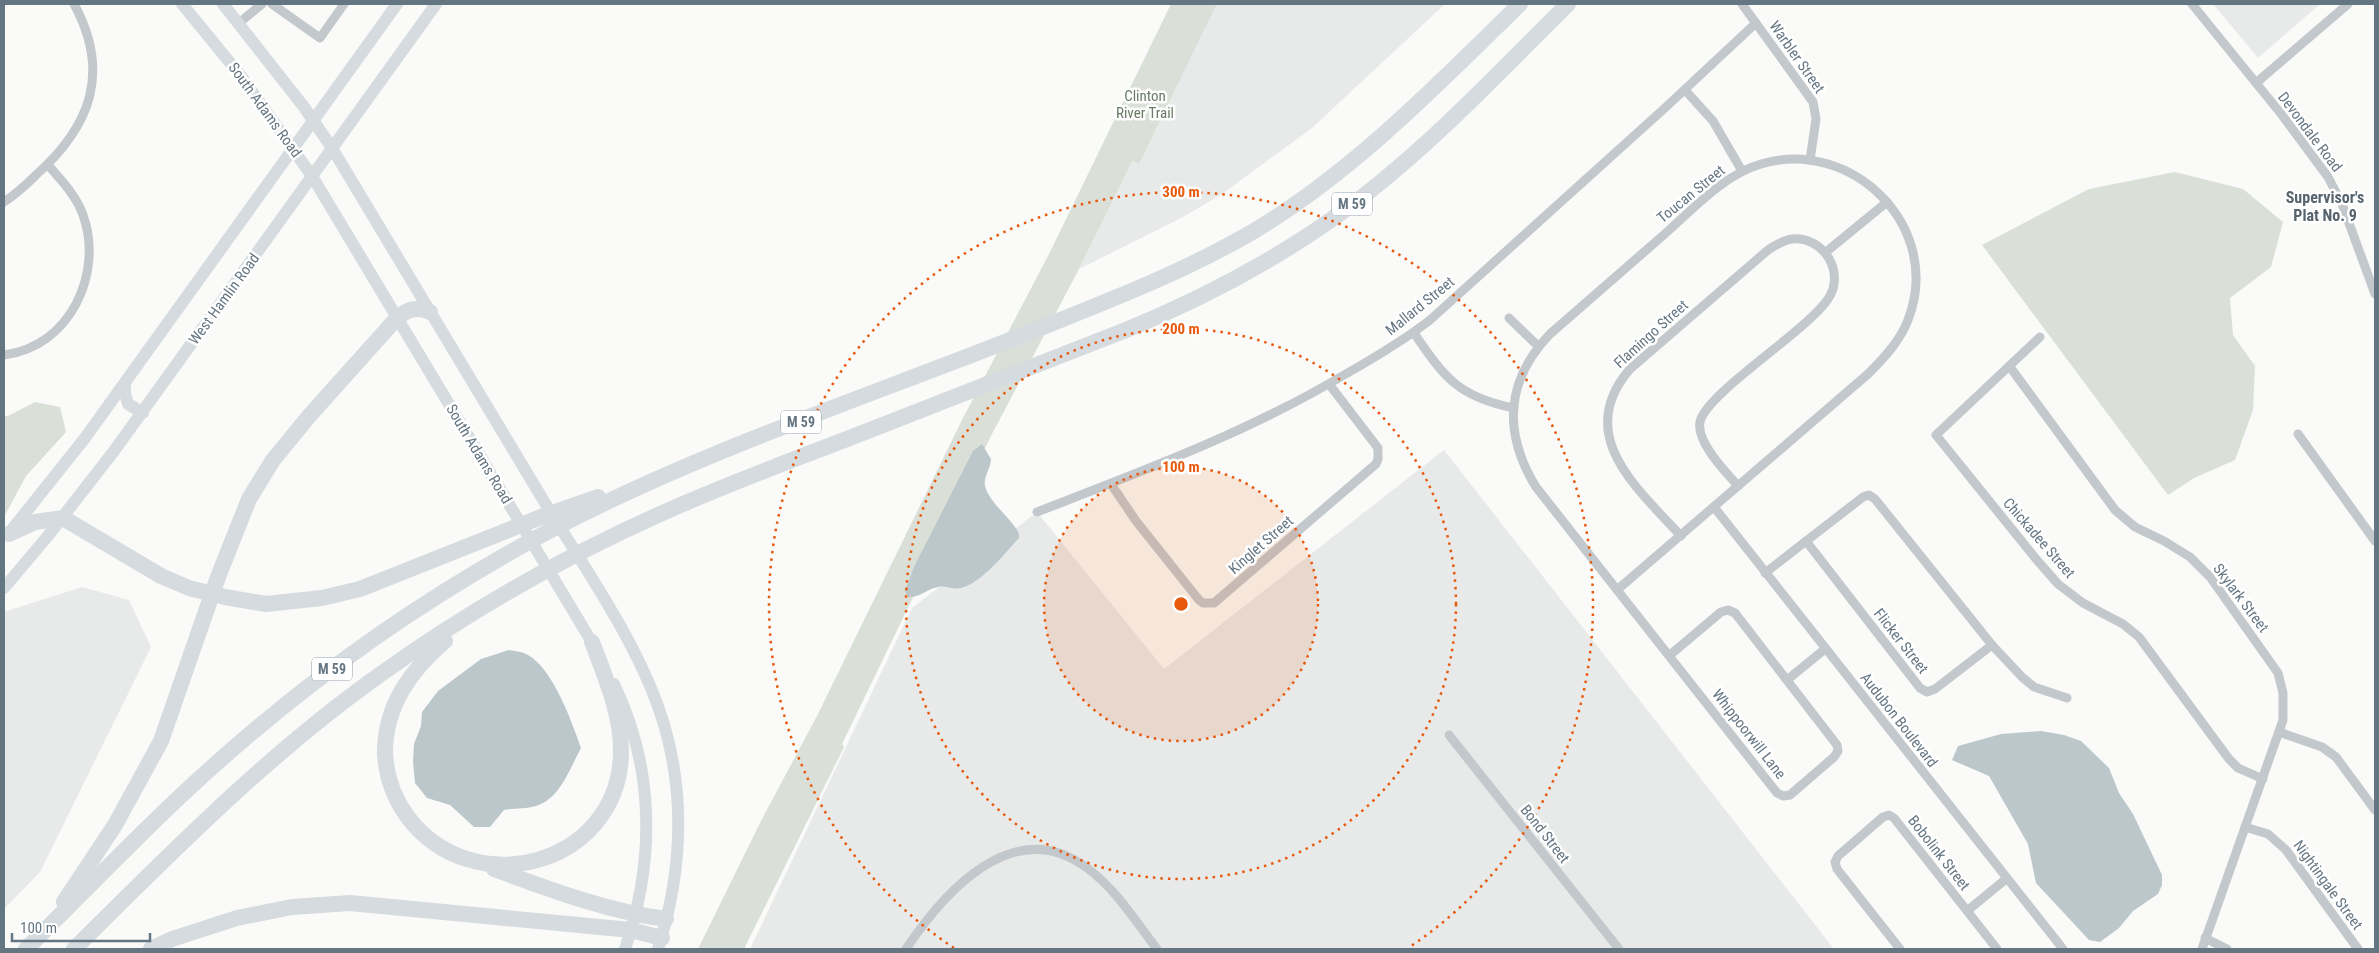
<svg xmlns="http://www.w3.org/2000/svg" width="2379" height="953" font-family="'Roboto Condensed',sans-serif">
	<style>
		.built { fill: #e8e9e9 }
		.green { fill: #dadfd7 }
		.water { fill: #bbc7cb }
		.lines { fill: none; stroke-linecap: round; stroke-linejoin: round }
		.minor { stroke: #c3c8cc; stroke-width: 9 }
		.secondary { stroke: #d6dbdf; stroke-width: 12 }
		.motorway { stroke: #d6dbdf; stroke-width: 16 }
		.ring { fill: none; stroke: #e8590c; stroke-width: 2.5; stroke-dasharray: 2.5 5 }
		.labels { text-anchor: middle; dominant-baseline: central; stroke-width: 5; stroke-linejoin: round; paint-order: stroke }
		.shield { fill: #fff; stroke: #939fa8; stroke-width: 1 }
		.shield-label { font-size: 14px; font-weight: bold; fill: #657683 }
		.street-label { font-size: 15px; fill: #657683; stroke: #fff }
		.park-label { font-size: 15px; fill: #687a64; stroke: #fff }
		.neighbourhood-label { font-size: 16px; font-weight: bold; fill: #57646e; stroke: #fff }
		.centre { fill: #e8590c; stroke: #fff; stroke-width: 2.5 }
		.ring-label { font-size: 15px; text-anchor: middle; font-weight: bold; fill: #e8590c; stroke: #fff; stroke-width: 5; stroke-linejoin: round; paint-order: stroke }
	</style>
	<rect width="100%" height="100%" fill="#fafaf8"/>
	<g class="built">
		<polygon points="1217,4 1445,4 1312,128 1222,194 1185,216 1079,269 1132,160 1139,164"/>
		<polygon points="2213,4 2320,4 2258,58"/>
		<polygon points="1444,450 1834,949 750,949 912,608 1037,512 1164,669"/>
		<polygon points="82,587 129,600 151,647 40,872 4,909 4,612"/>
	</g>
	<g class="green">
		<polygon points="1171,4 1217,4 1139,164 1132,161 1079,269 992,434 842,744 844,747 744,949 698,949 762,819 817,716 962,420 1049,254"/>
		<polygon points="2175,172 2243,189 2283,222 2271,267 2230,298 2233,335 2255,366 2253,410 2235,460 2194,478 2168,495 1982,245 2089,189"/>
		<polygon points="35,402 60,407 66,432 26,476 4,517 4,416 8,416"/>
	</g>
	<g class="water">
		<path d="M982,444L991,459C991,468 983,477 985,486C990,506 1021,525 1019,538C1005,553 982,583 961,588C953,590 945,585 938,587C927,589 919,598 908,597L905,591L914,567L973,451Z"/>
		<path d="M509,650C515,651 523,652 528,655C553,669 572,722 581,748C570,768 560,799 536,806C526,809 514,808 504,810L490,827H474L450,805L427,798L415,783L413,762L414,744L421,726L422,712L438,691L481,659Z"/>
		<polygon points="2041,731 2064,735 2081,741 2109,768 2119,793 2133,814 2162,875 2162,885 2158,894 2133,911 2119,928 2100,942 2089,940 2036,883 2028,844 1989,776 1952,760 1958,746 2001,734"/>
	</g>
	<g class="lines">
		<g class="minor">
			<polyline points="272,4 320,38 344,4"/>
			<polyline points="1742,4 1813,102 1816,119 1810,160"/>
			<polyline points="2192,4 2282,115 2328,177 2342,204 2375,294"/>
			<polyline points="239,23 262,4"/>
			<polyline points="2256,83 2348,4"/>
			<polyline points="1685,90 1713,121 1742,171"/>
			<path d="M4,202C16,194 26,185 36,175C91,126 111,72 74,4"/>
			<polyline points="1826,252 1887,202"/>
			<polyline points="1509,318 1538,346"/>
			<path d="M1414,333C1444,377 1458,397 1514,408"/>
			<polyline points="2040,337 1936,435 2036,559 2058,584 2083,603 2123,624 2139,637 2229,759 2238,768 2263,779"/>
			<path d="M4,355C70,347 104,273 83,215C76,195 61,180 48,165"/>
			<polyline points="2010,367 2115,510 2135,527 2164,541 2190,557 2210,577 2278,673 2283,693 2283,720 2202,949"/>
			<polyline points="2298,434 2375,541"/>
			<polyline points="1111,484 1136,521 1199,600 1203,603 1214,603 1376,464 1378,459 1378,448 1329,384"/>
			<polyline points="1714,507 2063,949"/>
			<path d="M1037,512C1143,471 1246,433 1344,375C1374,358 1403,341 1430,320L1666,107L1756,23"/>
			<path d="M1681,536C1637,488 1573,435 1630,369L1768,250C1776,245 1783,240 1792,239C1824,236 1846,273 1828,299C1807,331 1706,393 1700,422C1696,442 1726,472 1738,486"/>
			<polyline points="1806,541 1920,688 1927,692 1935,689 1992,645"/>
			<polyline points="1765,573 1863,497 1869,495 1875,499 1992,645 2022,677 2034,687 2067,698"/>
			<path d="M1617,590L1868,374C1884,358 1900,341 1908,320C1944,228 1853,137 1761,164C1724,175 1695,207 1667,232C1628,266 1589,300 1550,334C1505,381 1503,433 1536,487L1777,793L1783,796L1790,795L1834,757L1838,751L1837,745L1735,613L1728,610L1721,612L1670,655"/>
			<polyline points="1787,680 1825,649"/>
			<polyline points="2279,732 2322,747 2336,757 2375,810"/>
			<polyline points="1449,735 1619,949"/>
			<polyline points="2245,827 2268,834 2286,850 2358,949"/>
			<polyline points="1967,911 2006,879"/>
			<polyline points="2205,938 2227,949"/>
			<path d="M906,949C944,892 1014,813 1087,868C1116,889 1136,922 1157,949"/>
			<polyline points="1900,949 1837,869 1835,862 1838,856 1883,817 1889,815 1894,818 1997,949"/>
		</g>
		<g class="secondary">
			<polyline points="182,4 241,76 312,176 596,649"/>
			<path d="M223,4L304,107L332,148C403,266 474,385 545,503C587,572 643,650 665,728C686,802 681,876 658,949"/>
			<polyline points="125,383 125,393 128,404 143,413"/>
			<polyline points="10,532 85,438 397,4"/>
			<polyline points="4,588 47,537 114,451 436,4"/>
			<path d="M614,684C655,769 655,861 625,949"/>
		</g>
		<g class="motorway">
			<polyline points="9,534 35,522 63,518 161,576 189,588 225,597 266,604 322,598 360,589 546,515 598,497"/>
			<path d="M445,641C411,670 385,705 385,753C386,775 394,798 407,816C472,904 617,866 621,755C622,715 606,679 592,642"/>
			<path d="M494,869C551,890 607,911 666,919"/>
			<path d="M64,902L115,825L161,741L218,577L249,499L273,460L310,415L397,318C408,309 417,306 430,312"/>
			<path d="M26,949C90,886 152,820 219,761C320,671 432,593 551,530C703,450 873,395 1033,331C1108,301 1184,272 1254,231C1355,170 1436,86 1520,4"/>
			<path d="M74,949C171,853 267,755 378,676C466,613 560,559 658,515C726,484 796,459 865,432C952,398 1039,364 1126,330C1211,295 1293,251 1366,194C1439,137 1503,68 1568,4"/>
			<polyline points="151,949 172,939 237,918 292,907 350,903 631,930 662,938"/>
		</g>
	</g>
	<circle cx="1181" cy="604" r="137" fill="#e8590c" fill-opacity=".12"/>
	<g class="ring">
		<circle cx="1181" cy="604" r="137"/>
		<circle cx="1181" cy="604" r="275"/>
		<path d="M954 948A412 412 0 1 1 1408 948"/>
	</g>
	<g class="labels">
		<g class="shield">
			<rect x="1332" y="192.5" width="40" height="23" rx="4"/>
			<rect x="781" y="410.5" width="40" height="23" rx="4"/>
			<rect x="312" y="657.5" width="40" height="23" rx="4"/>
		</g>
		<g class="shield-label">
			<text x="1352" y="204">M 59</text>
			<text x="801" y="422">M 59</text>
			<text x="332" y="669">M 59</text>
		</g>
		<g class="street-label">
			<text transform="translate(1797 57) rotate(55)">Warbler Street</text>
			<text transform="translate(265 110) rotate(54)">South Adams Road</text>
			<text transform="translate(2310 132) rotate(53)">Devondale Road</text>
			<text transform="translate(1691 194) rotate(-39)">Toucan Street</text>
			<text transform="translate(224 299) rotate(-54)">West Hamlin Road</text>
			<text transform="translate(1420 306) rotate(-39)">Mallard Street</text>
			<text transform="translate(1651 334) rotate(-42)">Flamingo Street</text>
			<text transform="translate(479 454) rotate(59)">South Adams Road</text>
			<text transform="translate(2039 538) rotate(49)">Chickadee Street</text>
			<text transform="translate(1261 545) rotate(-41)">Kinglet Street</text>
			<text transform="translate(2241 598) rotate(53)">Skylark Street</text>
			<text transform="translate(1901 641) rotate(52)">Flicker Street</text>
			<text transform="translate(1899 720) rotate(52)">Audubon Boulevard</text>
			<text transform="translate(1749 734) rotate(52)">Whippoorwill Lane</text>
			<text transform="translate(1545 834) rotate(52)">Bond Street</text>
			<text transform="translate(1939 853) rotate(52)">Bobolink Street</text>
			<text transform="translate(2328 885) rotate(54)">Nightingale Street</text>
		</g>
		<g class="park-label">
			<text x="1145" y="96">Clinton<tspan x="1145" dy="17">River Trail</tspan></text>
		</g>
		<g class="neighbourhood-label">
			<text x="2325" y="197">Supervisor's<tspan x="2325" dy="18">Plat No. 9</tspan></text>
		</g>
	</g>
	<circle cx="1181" cy="604" r="8" class="centre"/>
	<g class="ring-label">
		<text x="1181" y="197">300 m</text>
		<text x="1181" y="334">200 m</text>
		<text x="1181" y="472">100 m</text>
	</g>
	<rect width="2379" height="953" fill="none" stroke="#657683" stroke-width="10"/>
	<path d="M12 933v8h138v-8" fill="none" stroke="#657683" stroke-width="2.5"/>
	<text x="20" y="933" font-size="15" fill="#657683" stroke="#ffffff" stroke-width="4" paint-order="stroke">100 m</text>
</svg>
